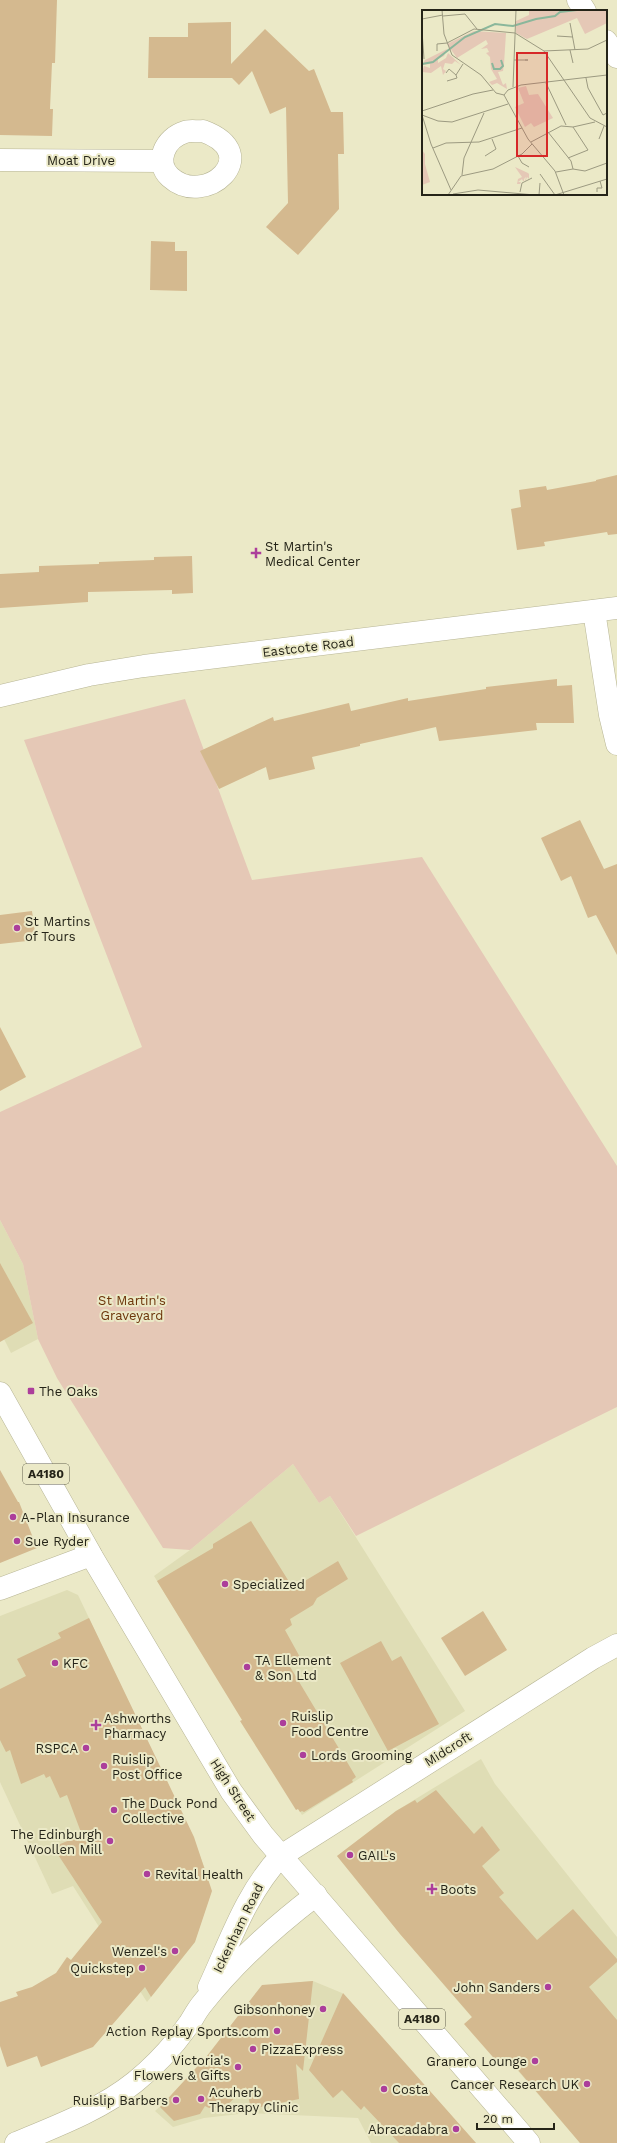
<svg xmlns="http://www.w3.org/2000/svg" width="617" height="2143" font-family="'Work Sans',sans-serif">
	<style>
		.built { fill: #dfddb5 }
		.green { fill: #e5c8b6 }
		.building { fill: #d4b98f }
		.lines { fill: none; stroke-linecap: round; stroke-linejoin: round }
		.minor-casing { stroke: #b7b595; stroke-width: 23 }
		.secondary-casing { stroke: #b7b595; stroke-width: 23 }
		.primary-casing { stroke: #b7b595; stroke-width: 23 }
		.minor { stroke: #fff; stroke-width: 22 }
		.secondary { stroke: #fff; stroke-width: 22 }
		.primary { stroke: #fff; stroke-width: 22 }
		.poi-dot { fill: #ac3e9b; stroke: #ebe9c7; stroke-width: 1.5 }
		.labels { text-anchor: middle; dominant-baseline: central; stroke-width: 4; stroke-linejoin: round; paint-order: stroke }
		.shield { fill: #ebe9c7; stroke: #605f4c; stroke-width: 1 }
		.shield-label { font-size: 12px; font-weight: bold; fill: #252418 }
		.street-label { font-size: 13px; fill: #252418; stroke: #ebe9c7 }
		.poi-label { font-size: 13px; fill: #252418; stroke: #ebe9c7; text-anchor: start }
		.park-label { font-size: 13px; fill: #6d360b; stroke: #ebe9c7 }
		.inset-river { fill: none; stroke: #8ab79b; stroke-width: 2 }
		.inset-road { fill: none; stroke: #9c9a81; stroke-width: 1 }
		.view { fill: #d62828; fill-opacity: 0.15; stroke: #d62828; stroke-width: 2 }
		.inset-edge { fill: none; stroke: #252418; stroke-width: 2 }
	</style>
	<rect width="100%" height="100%" fill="#ebe9c7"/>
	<g class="built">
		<polygon points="0,1220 23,1264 38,1339 11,1353 0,1331"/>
		<polygon points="293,1464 319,1503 330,1496 465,1711 302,1815 154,1576 190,1550"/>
		<polygon points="67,1590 78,1595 188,1826 205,1869 195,1942 147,2002 73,1886 52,1894 0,1782 0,1616"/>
		<polygon points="481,1759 495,1784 617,1937 617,2143 580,2143 401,1935 337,1856 396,1811"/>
		<polygon points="313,1981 342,1993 476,2143 371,2143 358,2118 248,2113 204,2118 173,2127 155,2111 175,2093 207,2056 256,1993 280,1984"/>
	</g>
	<polygon class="green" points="185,699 252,880 422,857 617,1166 617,1407 356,1536 330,1496 319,1503 293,1464 190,1550 163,1548 57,1378 38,1339 23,1264 0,1220 0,1112 142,1047 24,740"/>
	<g class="building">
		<polygon points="0,0 57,0 55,63 52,63 50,109 53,109 52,136 0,135"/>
		<polygon points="231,22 231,64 265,29 309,71 314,69 331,112 343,112 344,154 338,154 339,209 298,255 266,227 288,203 286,107 270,114 252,71 239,85 232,78 148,78 149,37 188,37 188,23"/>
		<polygon points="151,241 175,242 175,251 187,251 187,291 150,290"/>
		<polygon points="617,475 617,534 608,535 607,532 544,542 545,546 517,550 511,509 521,507 519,490 546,486 547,490 596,481 596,480"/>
		<polygon points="192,556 193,593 172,594 172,590 88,592 88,602 0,608 0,574 39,572 39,566 99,564 99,562 154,560 154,557"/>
		<polygon points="557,679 557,686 572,685 574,723 536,723 537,730 439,741 436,727 360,744 360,746 312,757 315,769 269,780 266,767 219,789 200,751 273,717 274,721 349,703 351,711 408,698 408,701 486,689 486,687"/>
		<polygon points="580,820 604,869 617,864 617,955 596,915 588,918 571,876 561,881 541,838"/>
		<polygon points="32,911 36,940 0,944 0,915"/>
		<polygon points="0,1027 26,1077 0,1091"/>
		<polygon points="0,1263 33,1323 0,1342"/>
		<polygon points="0,1470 18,1502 19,1502 37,1548 0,1563"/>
		<polygon points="251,1521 293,1588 338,1561 348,1579 317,1598 313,1605 290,1619 292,1625 285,1630 301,1659 289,1665 356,1777 352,1780 353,1782 304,1812 302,1811 300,1812 298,1809 296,1810 276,1778 240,1721 242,1720 157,1581 213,1548 213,1544"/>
		<polygon points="483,1611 507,1650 465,1676 441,1638"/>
		<polygon points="89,1618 194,1837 212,1891 195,1942 151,1997 145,1987 93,2047 41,2067 37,2056 7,2067 0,2046 0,2002 18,1996 16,1992 32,1987 56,1973 67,1957 71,1960 102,1922 53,1847 82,1835 67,1795 60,1798 50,1776 46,1778 44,1774 21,1784 10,1750 6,1752 0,1740 0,1689 26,1676 17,1659 61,1638 58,1633"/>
		<polygon points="381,1641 392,1661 401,1656 439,1724 388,1751 340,1663"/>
		<polygon points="436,1790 474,1834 482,1826 500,1850 482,1866 504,1893 499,1897 537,1940 573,1909 617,1959 617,1962 589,1987 617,2020 617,2143 580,2143 507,2057 499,2064 464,2024 472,2017 400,1934 337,1856 396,1811 415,1800 417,1803"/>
		<polygon points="313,1981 303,2071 296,2064 299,2099 251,2109 246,2087 224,2108 209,2108 205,2106 200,2114 174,2121 160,2107 207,2056 262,1985"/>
		<polygon points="343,1993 376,2030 476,2143 399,2143 364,2106 361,2110 342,2090 333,2098 309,2070"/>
	</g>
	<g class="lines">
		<defs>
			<g id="minor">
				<polyline points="578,0 585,11"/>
				<polyline points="606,41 617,57"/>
				<path d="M203,131C266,154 205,209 170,177C154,162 165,138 185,132C190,130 198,132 203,131Z"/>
				<polyline points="0,160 162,161"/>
				<polyline points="594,611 610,715 617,744"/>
				<polyline points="0,1589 91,1555"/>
				<polyline points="281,1856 593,1658 617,1645"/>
			</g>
			<g id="secondary">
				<polyline points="0,696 89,675 144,666 617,608"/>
				<path d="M209,1987C230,1942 246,1893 281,1856"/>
				<path d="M16,2143C57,2126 100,2110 135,2082C155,2066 174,2045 189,2024C193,2018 197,2010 202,2004C235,1962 274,1927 316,1895"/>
			</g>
			<polyline id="primary" points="0,1393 91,1555 231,1791 263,1835 529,2143"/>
		</defs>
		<use href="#minor" class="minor-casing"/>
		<use href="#secondary" class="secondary-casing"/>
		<use href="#primary" class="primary-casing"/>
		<use href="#minor" class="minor"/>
		<use href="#secondary" class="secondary"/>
		<use href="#primary" class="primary"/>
	</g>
	<g class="poi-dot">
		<path d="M254 547h4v4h4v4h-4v4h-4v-4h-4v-4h4z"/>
		<circle cx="17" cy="928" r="4"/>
		<rect x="27" y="1387" width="8" height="8" rx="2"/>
		<circle cx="13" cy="1517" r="4"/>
		<circle cx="17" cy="1541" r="4"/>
		<circle cx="225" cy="1584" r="4"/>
		<circle cx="55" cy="1663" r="4"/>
		<circle cx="247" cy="1667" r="4"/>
		<circle cx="283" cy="1723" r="4"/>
		<path d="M94 1719h4v4h4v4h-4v4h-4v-4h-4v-4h4z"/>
		<circle cx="86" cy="1748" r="4"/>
		<circle cx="303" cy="1755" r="4"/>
		<circle cx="104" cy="1766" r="4"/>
		<circle cx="114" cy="1810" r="4"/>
		<circle cx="110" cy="1841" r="4"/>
		<circle cx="350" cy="1855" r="4"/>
		<circle cx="147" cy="1874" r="4"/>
		<path d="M430 1883h4v4h4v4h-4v4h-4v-4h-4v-4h4z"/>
		<circle cx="175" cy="1951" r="4"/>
		<circle cx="142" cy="1968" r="4"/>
		<circle cx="548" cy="1987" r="4"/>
		<circle cx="323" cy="2009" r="4"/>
		<circle cx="277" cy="2031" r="4"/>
		<circle cx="253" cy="2049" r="4"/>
		<circle cx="535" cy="2061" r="4"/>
		<circle cx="238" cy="2067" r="4"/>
		<circle cx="587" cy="2084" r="4"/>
		<circle cx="384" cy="2089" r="4"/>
		<circle cx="201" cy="2099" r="4"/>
		<circle cx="176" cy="2100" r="4"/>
		<circle cx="456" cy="2129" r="4"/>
	</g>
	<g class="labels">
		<g class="shield">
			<rect x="23" y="1464" width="46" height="20" rx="3"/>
			<rect x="399" y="2009" width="46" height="20" rx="3"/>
		</g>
		<g class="shield-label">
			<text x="46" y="1474">A4180</text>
			<text x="422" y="2019">A4180</text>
		</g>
		<g class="street-label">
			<text x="81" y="160">Moat Drive</text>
			<text transform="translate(308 647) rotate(-7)">Eastcote Road</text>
			<text transform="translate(448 1749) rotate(-32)">Midcroft</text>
			<text transform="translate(233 1790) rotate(57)">High Street</text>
			<text transform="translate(238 1928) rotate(-64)">Ickenham Road</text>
		</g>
		<g class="poi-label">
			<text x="265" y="546">St Martin's<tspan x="265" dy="15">Medical Center</tspan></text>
			<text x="25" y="921">St Martins<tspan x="25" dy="15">of Tours</tspan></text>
			<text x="39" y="1391">The Oaks</text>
			<text x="21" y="1517">A-Plan Insurance</text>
			<text x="25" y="1541">Sue Ryder</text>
			<text x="233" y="1584">Specialized</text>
			<text x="255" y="1660">TA Ellement<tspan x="255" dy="15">&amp; Son Ltd</tspan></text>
			<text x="63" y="1663">KFC</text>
			<text x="291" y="1716">Ruislip<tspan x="291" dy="15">Food Centre</tspan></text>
			<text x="104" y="1718">Ashworths<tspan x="104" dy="15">Pharmacy</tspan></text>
			<text x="78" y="1748" text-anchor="end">RSPCA</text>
			<text x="311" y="1755">Lords Grooming</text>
			<text x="112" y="1759">Ruislip<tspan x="112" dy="15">Post Office</tspan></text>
			<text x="122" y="1803">The Duck Pond<tspan x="122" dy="15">Collective</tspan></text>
			<text x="102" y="1834" text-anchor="end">The Edinburgh<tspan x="102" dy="15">Woollen Mill</tspan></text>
			<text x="358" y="1855">GAIL's</text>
			<text x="155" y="1874">Revital Health</text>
			<text x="440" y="1889">Boots</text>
			<text x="167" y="1951" text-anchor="end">Wenzel's</text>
			<text x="134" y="1968" text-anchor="end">Quickstep</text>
			<text x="540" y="1987" text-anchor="end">John Sanders</text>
			<text x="315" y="2009" text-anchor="end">Gibsonhoney</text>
			<text x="269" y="2031" text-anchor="end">Action Replay Sports.com</text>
			<text x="261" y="2049">PizzaExpress</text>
			<text x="230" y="2060" text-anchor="end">Victoria's<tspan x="230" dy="15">Flowers &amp; Gifts</tspan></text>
			<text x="527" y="2061" text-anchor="end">Granero Lounge</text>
			<text x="579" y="2084" text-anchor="end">Cancer Research UK</text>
			<text x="392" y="2089">Costa</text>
			<text x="209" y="2092">Acuherb<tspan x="209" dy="15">Therapy Clinic</tspan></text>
			<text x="168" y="2100" text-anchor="end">Ruislip Barbers</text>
			<text x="448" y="2129" text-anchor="end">Abracadabra</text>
		</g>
		<g class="park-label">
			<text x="132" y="1300">St Martin's<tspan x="132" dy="15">Graveyard</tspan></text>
		</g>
	</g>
	<g transform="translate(422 10)">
		<rect width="185" height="185" fill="#ebe9c7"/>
		<path d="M107,0H185V13L163,24L155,8L105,29L94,23V11L107,5ZM52,21L84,23L82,54L81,61L76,62L81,75L84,73L85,79L75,73L70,75L67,72L75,69L69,59L68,47L64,43L67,42L65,38L59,39L66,34L64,30L35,48L25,34ZM25,39L22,46L16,49V53L24,48L26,43L39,55L33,51L30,54L23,53L21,59L24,61L21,65L19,56L9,63L0,62L2,56L8,58V54L0,55L3,50ZM104,76L107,85L116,84L131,108L112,117L109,113L103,117L93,97L102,93L96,78ZM0,140L3,144V154L8,172L0,175ZM93,157L106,163L107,164V169L105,167L104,170L103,171L104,167L102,169V171H101L100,169L96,172H99L98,174H95L96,169L100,167Z" fill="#e5c8b6"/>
		<path class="inset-river" d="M70,53L72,59H78L81,56L79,50M0,54L11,52L43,27L73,14L91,16L114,9L133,6L138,2L155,0"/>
		<path class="inset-road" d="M20,0L22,24L30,45L59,65L74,83L82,85M21,6L43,4L55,19M0,9L21,5M148,13L153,40M0,21L2,49M135,26L151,27M148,40L151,53M15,41V34L25,33L52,19L93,23L122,41L168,108L185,117M122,41L166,39L185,30M92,50H106H103M24,63L27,59L34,65M164,68L166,78L181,105L185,103M25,71L35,68L34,65L41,54M124,73L144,115M91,77L94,0M82,85L106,129L133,161L142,185M82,85L86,80L99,75L185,65M0,101L51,84L71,80M0,105L16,111L30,112L86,94M0,105L9,134L29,180M126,122L149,151L151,159M177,129L182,116M109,132L139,116L151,117L173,112M11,138L24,133L57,132L100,118M63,146L74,139L70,129M96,146L100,153L107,157M146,148L166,140L151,117M134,162L151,159L163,161L185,153M118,164L133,185M40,165L42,148L62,103M98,182L100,173L110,168M175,182V178H180L178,171M31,184L56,180L113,185M26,185L39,166L71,159L100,144L110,134M117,185L118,173M133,185L185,169"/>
		<path class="view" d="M95,43H125V146H95Z"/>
		<rect width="185" height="185" class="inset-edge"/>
	</g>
	<path d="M477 2123v6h77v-6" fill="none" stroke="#252418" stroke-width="2"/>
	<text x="483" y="2123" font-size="12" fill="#252418" stroke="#ebe9c7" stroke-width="3" paint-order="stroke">20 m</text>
</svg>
